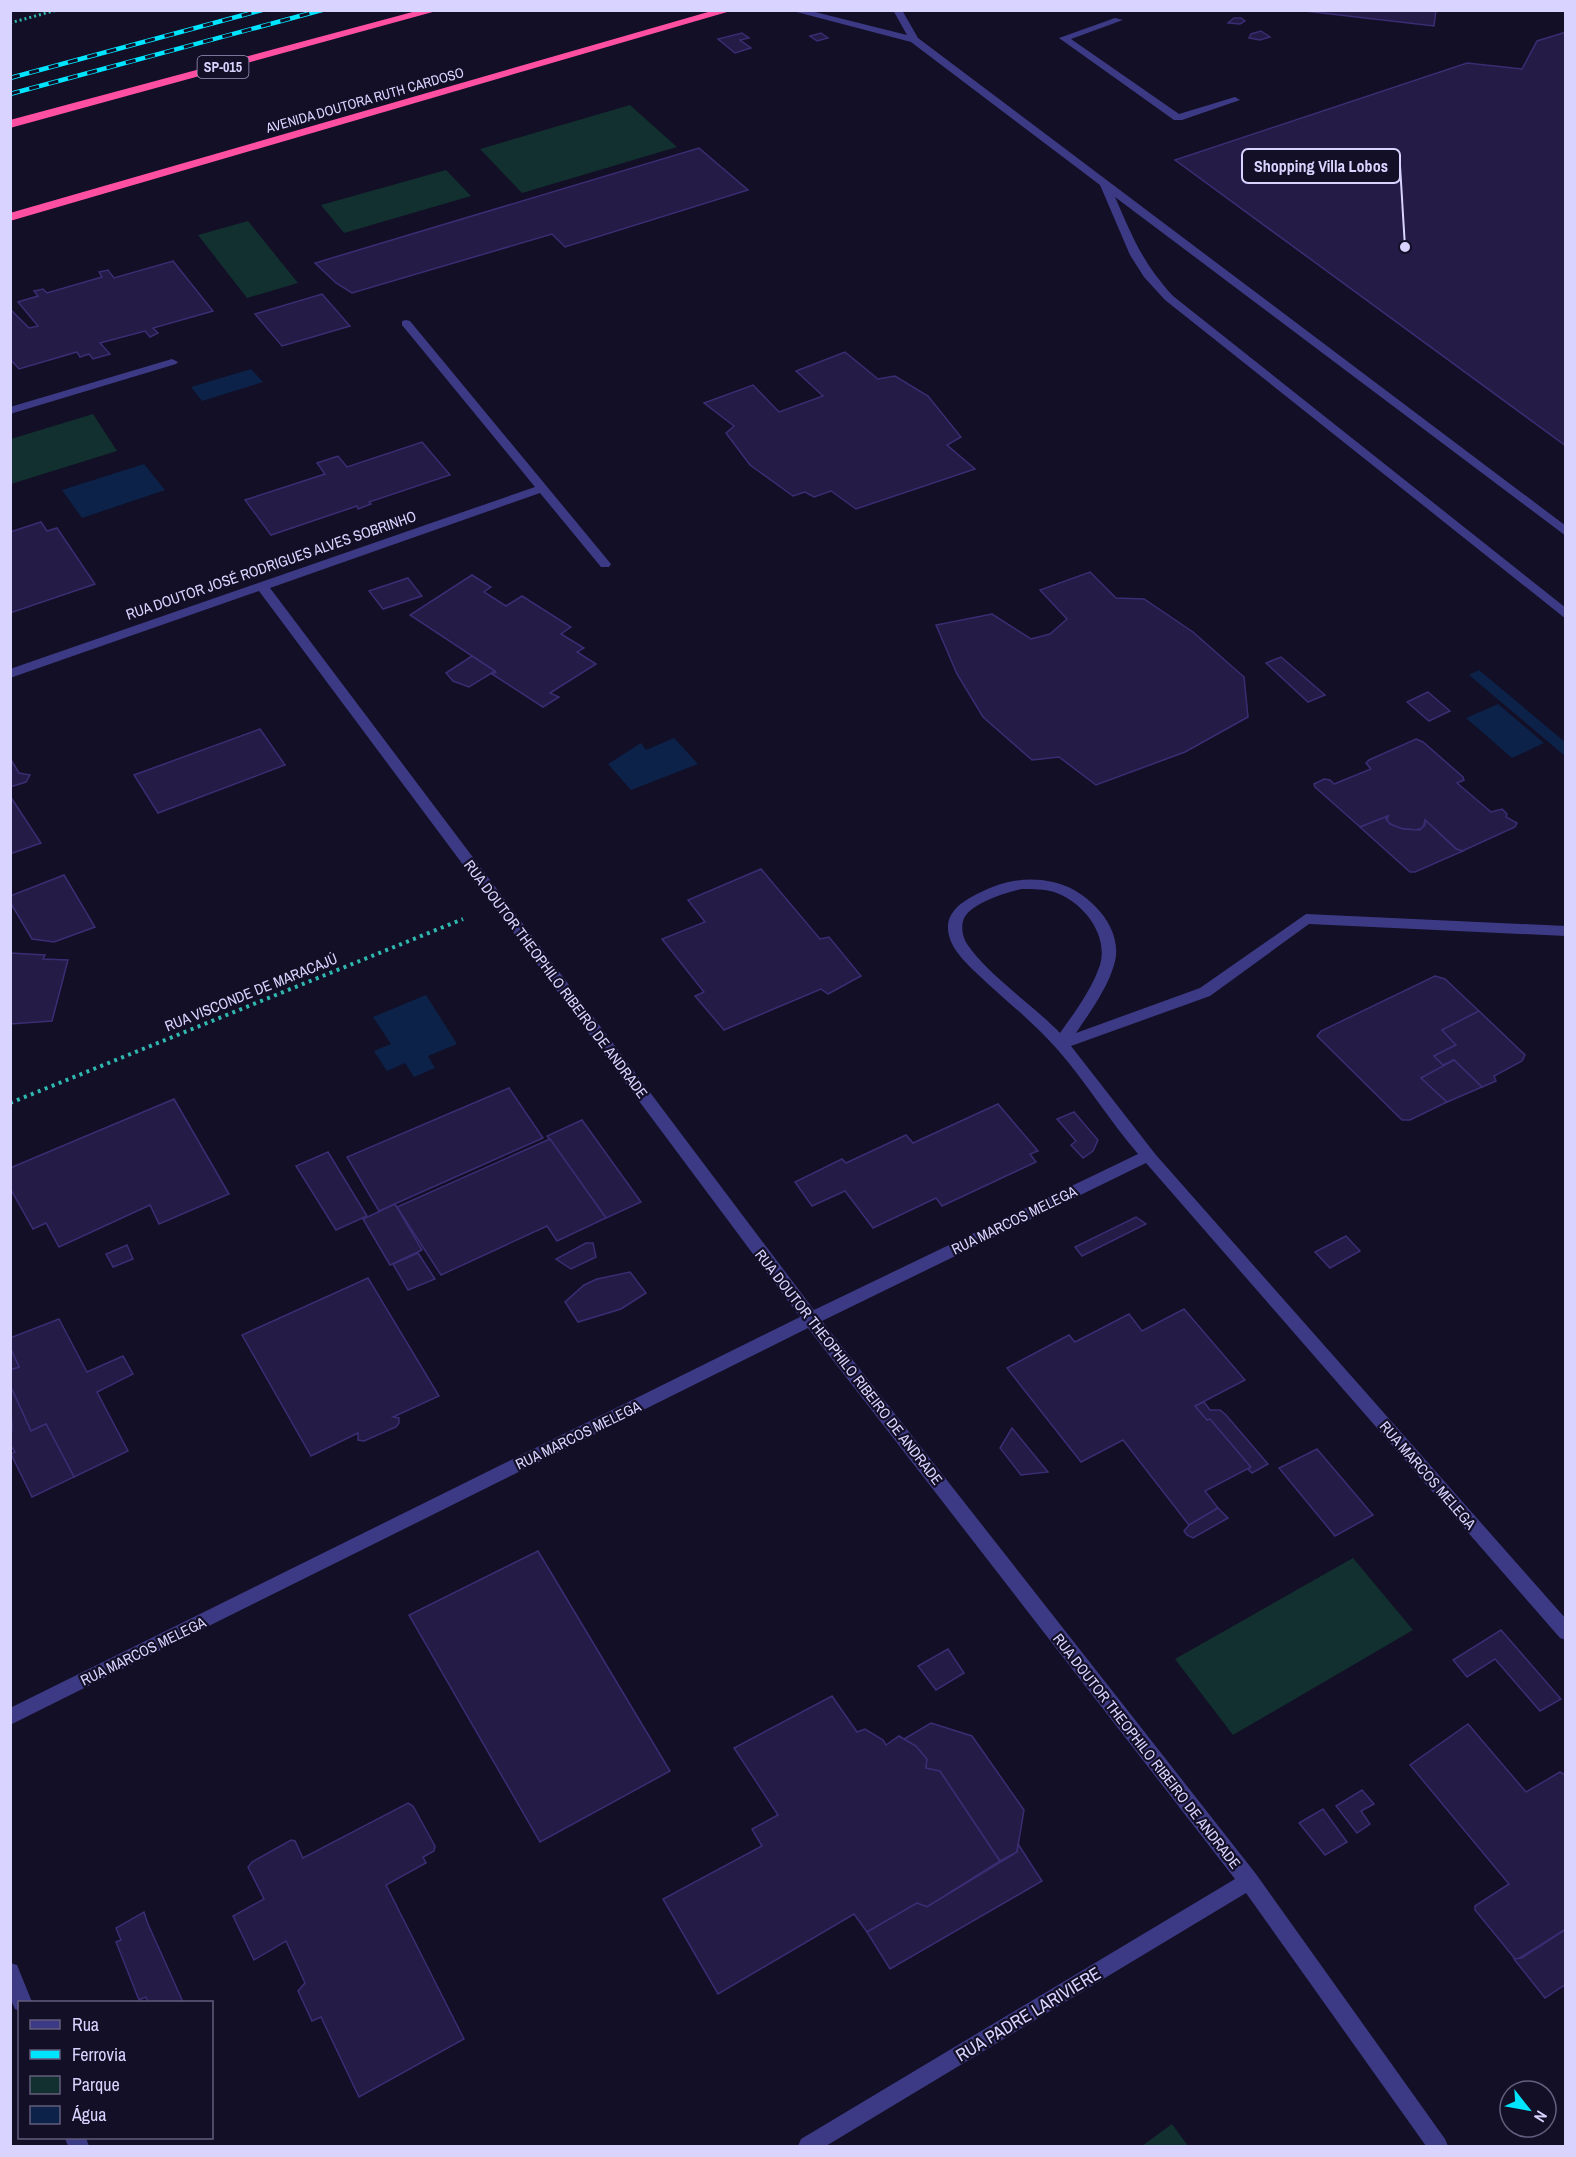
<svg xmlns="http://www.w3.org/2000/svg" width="1576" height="2157" font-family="'Archivo Narrow',sans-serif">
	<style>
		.green { fill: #12302f }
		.water { fill: #0c2248 }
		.building { fill: #241b47; stroke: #3b2d73; stroke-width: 1.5 }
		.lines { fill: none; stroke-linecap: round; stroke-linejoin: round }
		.path-far1 { stroke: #2fb8b0; stroke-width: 3; stroke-dasharray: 2 3; stroke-linecap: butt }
		.path { stroke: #2fb8b0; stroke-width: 4; stroke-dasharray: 3 4.5; stroke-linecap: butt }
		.minor { fill: #3d3a85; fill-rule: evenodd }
		.highway { fill: #ff4fa3; fill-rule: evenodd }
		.rail-casing { stroke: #00e5ff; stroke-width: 4.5 }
		.rail { stroke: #130f26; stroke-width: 3; stroke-dasharray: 10; stroke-linecap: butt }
		.labels { text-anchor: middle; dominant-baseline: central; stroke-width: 4.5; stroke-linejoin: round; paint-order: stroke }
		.shield { fill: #130f26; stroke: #9e99be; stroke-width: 1.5 }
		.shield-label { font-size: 14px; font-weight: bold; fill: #d9d4ff }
		.far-street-label { font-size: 14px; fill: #d9d4ff; stroke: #130f26 }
		.street-label { font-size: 15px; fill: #d9d4ff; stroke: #130f26 }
		.near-street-label { font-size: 18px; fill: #d9d4ff; stroke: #130f26 }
		.leader { fill: none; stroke: #d9d4ff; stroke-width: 2 }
		.callout-dot { fill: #d9d4ff; stroke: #130f26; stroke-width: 2 }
		.callout { fill: #130f26; stroke: #d9d4ff; stroke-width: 2 }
		.callout-label { font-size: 16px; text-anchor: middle; font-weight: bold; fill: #d9d4ff }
	</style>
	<rect width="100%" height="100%" fill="#130f26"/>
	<g class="green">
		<polygon points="630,105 677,147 522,193 480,149"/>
		<polygon points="446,170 471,196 344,233 321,205"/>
		<polygon points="248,221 298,283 247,298 198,235"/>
		<polygon points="93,414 117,451 11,484 11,439"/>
		<polygon points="1353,1558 1413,1630 1233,1735 1175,1659"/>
		<polygon points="1172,2124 1188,2146 1142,2146"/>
	</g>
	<g class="water">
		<polygon points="251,369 263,382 202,401 191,387"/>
		<polygon points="144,464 165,490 82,518 62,490"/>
		<polygon points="1479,670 1565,742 1565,756 1469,675"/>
		<polygon points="1498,704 1544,743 1512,758 1466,718"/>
		<polygon points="674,738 698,764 631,790 608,764 641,743 646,750"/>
		<polygon points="426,995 457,1044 428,1056 435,1068 414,1077 405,1063 387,1071 374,1051 391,1044 373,1017"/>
	</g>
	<g class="building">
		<polygon points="1296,10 1436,10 1434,26"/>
		<polygon points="1234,18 1241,18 1245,21 1240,24 1228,23"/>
		<polygon points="1261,31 1270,37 1260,40 1249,38 1251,34"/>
		<polygon points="1566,32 1566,446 1175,160 1467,63 1522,69 1537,41"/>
		<polygon points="742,33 749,38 740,40 751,48 735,53 718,39"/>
		<polygon points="821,33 828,38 817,41 810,36"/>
		<polygon points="699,148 748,190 565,247 552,234 352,293 336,283 315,263"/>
		<polygon points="173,261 213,311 153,328 158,333 150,337 145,331 100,343 110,354 93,359 89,354 80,357 77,352 19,369 10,359 10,309 29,328 38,326 18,302 38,296 34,291 43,289 47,293 102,277 99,272 108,270 114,278"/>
		<polygon points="322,294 350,326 282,346 255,314"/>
		<polygon points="845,352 878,379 895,376 928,396 961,437 947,445 975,469 856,509 831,491 814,497 805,492 793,496 750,465 726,433 734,426 704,403 753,385 779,412 823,396 796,371"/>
		<polygon points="422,442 450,475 369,502 371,504 358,509 357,506 271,535 245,500 325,474 317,463 338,456 347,467"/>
		<polygon points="41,522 47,531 57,528 95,584 10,613 10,532"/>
		<polygon points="1090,572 1116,598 1144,599 1193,632 1244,677 1248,717 1185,752 1096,785 1059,757 1032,760 983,717 957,674 936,625 992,614 1031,639 1050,634 1067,619 1040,590"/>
		<polygon points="472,575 491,587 484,592 506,606 522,596 571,627 561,634 584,648 577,652 596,664 550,693 559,697 543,707 492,674 496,672 495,671 410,615"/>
		<polygon points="408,578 422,596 383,609 369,591"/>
		<polygon points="472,656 495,671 469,687 453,681 446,673"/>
		<polygon points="1281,657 1325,695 1308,702 1266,663"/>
		<polygon points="1428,692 1450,711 1429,721 1407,702"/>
		<polygon points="260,729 285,765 158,813 134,775"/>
		<polygon points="1416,739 1423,742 1463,777 1464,780 1457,783 1491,812 1502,809 1507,814 1506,817 1517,823 1515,827 1460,852 1425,820 1423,828 1416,830 1396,828 1387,821 1388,816 1360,827 1315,787 1314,784 1324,779 1330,780 1334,784 1371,769 1366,763 1369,760"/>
		<polygon points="10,758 19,773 30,775 26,782 10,787"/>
		<polygon points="10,796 41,843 10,854"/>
		<polygon points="1388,816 1386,819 1390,824 1403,829 1420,830 1425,825 1425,820 1456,849 1463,851 1415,872 1410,872 1360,827"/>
		<polygon points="761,869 820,939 829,937 861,976 828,994 821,989 724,1030 695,996 704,992 662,939 705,922 688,900"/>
		<polygon points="64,875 95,927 54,942 32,939 10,902 10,896"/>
		<polygon points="10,953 45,955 43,959 68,960 52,1021 10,1024"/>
		<polygon points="1435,976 1445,979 1479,1011 1442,1030 1456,1045 1434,1056 1445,1066 1421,1078 1447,1102 1410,1120 1402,1120 1317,1036 1321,1031"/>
		<polygon points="1479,1011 1525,1055 1522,1061 1494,1076 1496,1081 1482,1087 1454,1060 1443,1065 1434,1056 1456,1045 1442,1030"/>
		<polygon points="1454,1060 1482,1087 1447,1102 1421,1078"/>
		<polygon points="509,1088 543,1138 379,1211 347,1157"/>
		<polygon points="174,1099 229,1194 159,1224 150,1205 59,1247 46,1223 33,1229 10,1188 10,1168"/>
		<polygon points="998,1104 1038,1151 1030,1154 1036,1162 942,1206 936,1198 873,1228 845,1191 812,1206 795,1182 842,1159 846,1163 906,1135 913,1143"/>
		<polygon points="1074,1112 1098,1140 1093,1151 1083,1158 1071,1145 1076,1141 1057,1119"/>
		<polygon points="582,1120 641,1202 606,1218 547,1136"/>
		<polygon points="550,1139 606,1218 557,1241 547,1226 441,1275 397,1207"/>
		<polygon points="328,1152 367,1216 336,1230 296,1166"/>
		<polygon points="395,1204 422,1250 390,1265 363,1219"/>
		<polygon points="1136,1217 1146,1224 1082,1256 1075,1247"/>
		<polygon points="1346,1236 1360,1251 1330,1268 1315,1252"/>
		<polygon points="586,1243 593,1243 596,1257 571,1269 556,1259"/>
		<polygon points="127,1245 133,1259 113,1267 106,1254"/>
		<polygon points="418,1253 435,1279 408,1290 393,1264"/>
		<polygon points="630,1272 646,1293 621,1309 578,1322 565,1302 584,1285 597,1279"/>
		<polygon points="368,1278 439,1396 393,1417 399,1418 399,1423 396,1427 364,1441 358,1440 358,1433 311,1456 242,1335"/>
		<polygon points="1184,1309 1245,1380 1195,1406 1207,1420 1210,1419 1251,1467 1205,1491 1218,1508 1189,1525 1123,1440 1081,1462 1007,1368 1069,1335 1075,1342 1129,1314 1142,1331"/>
		<polygon points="59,1319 87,1372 123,1356 133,1374 97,1392 128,1451 74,1477 46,1424 31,1431 10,1385 10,1370 19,1367 10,1347 10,1338"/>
		<polygon points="10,1347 19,1367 10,1370"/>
		<polygon points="10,1385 31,1431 46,1424 74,1477 32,1497 11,1454 15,1452 10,1444 12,1428"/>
		<polygon points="1204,1402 1210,1410 1220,1410 1226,1415 1268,1464 1252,1473 1248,1469 1251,1467 1210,1419 1207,1420 1195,1406"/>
		<polygon points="1012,1428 1048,1472 1021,1475 1000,1448"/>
		<polygon points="1317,1449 1373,1515 1335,1536 1279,1468"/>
		<polygon points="1218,1508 1228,1518 1193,1538 1187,1535 1184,1531 1189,1525"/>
		<polygon points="538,1551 670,1771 540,1842 409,1615"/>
		<polygon points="1501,1630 1561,1699 1540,1711 1495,1659 1467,1677 1453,1660"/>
		<polygon points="948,1649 964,1673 936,1690 918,1666"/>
		<polygon points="832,1696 857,1732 865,1729 883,1740 886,1745 899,1736 916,1746 927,1759 926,1768 940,1771 1000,1861 927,1907 917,1903 867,1932 854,1914 718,1994 663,1899 762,1846 752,1829 778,1815 734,1748"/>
		<polygon points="931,1723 972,1736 1024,1810 1017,1852 1000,1861 940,1771 926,1768 927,1759 916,1746 904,1739"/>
		<polygon points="1468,1724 1526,1792 1560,1772 1566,1776 1566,1929 1516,1960 1475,1910 1475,1906 1509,1884 1410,1765"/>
		<polygon points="1362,1790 1374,1804 1361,1811 1370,1824 1357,1833 1336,1806"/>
		<polygon points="408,1803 413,1806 435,1846 434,1851 423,1857 426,1863 386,1885 464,2039 359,2097 321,2017 312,2021 298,1991 305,1983 286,1941 254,1960 233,1916 264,1899 248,1867 252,1862 291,1840 295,1841 303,1858"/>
		<polygon points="1323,1809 1347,1842 1325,1855 1299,1823"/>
		<polygon points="1018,1844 1042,1881 890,1969 867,1932 917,1903 927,1907 1017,1852"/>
		<polygon points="144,1912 148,1924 183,2002 148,2002 146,1997 139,2000 116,1942 121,1940 116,1928"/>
		<polygon points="1566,1929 1566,1984 1545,1998 1514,1959 1522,1958"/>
	</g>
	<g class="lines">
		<polyline class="path-far1" points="10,23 57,10"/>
		<polyline class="path" points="10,1103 463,919"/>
		<g class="minor">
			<path d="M789,10H807L907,35L893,10H902L918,38L1566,526V536L1115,197C1133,238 1142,262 1173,296L1566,608V619L1165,300L1144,277L1130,255L1100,185L911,42Z"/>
			<polygon points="1115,18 1123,20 1071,39 1179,114 1235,97 1240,100 1182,120 1174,120 1059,38"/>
			<path d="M406,320L410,321L611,564L609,567H601L540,493L270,588L814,1310L1138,1154C1109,1120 1086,1082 1057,1049C1036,1025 1011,1005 987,983C973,969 949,951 948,929C947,910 965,900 979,893C1003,881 1027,876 1053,882C1087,889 1126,928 1114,965C1107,989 1090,1012 1076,1033L1200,988L1306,914L1566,926V936L1309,924L1210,996L1071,1046L1156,1155L1566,1619V1640L1560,1638L1146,1163L822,1321L1256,1874L1445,2139L1448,2146H1426L1246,1893L826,2146H798L801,2139L1235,1879L808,1328L10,1725V1708L800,1317L259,591L10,678V669L535,487L402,325V321ZM1022,889C1033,889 1044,889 1054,892C1082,901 1109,934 1100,965C1092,989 1075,1012 1060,1033C1034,1006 987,974 967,944C963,938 961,929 963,921C967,904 1007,892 1022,889Z"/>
			<polygon points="172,359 178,362 176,364 10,414 10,407"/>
			<polygon points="10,1963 17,1965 32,2002 20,2002 20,2011 15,2009 10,1998"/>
			<polygon points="65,2138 86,2138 89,2146 68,2146"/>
		</g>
		<g class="highway">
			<polygon points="420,10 440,10 10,128 10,120"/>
			<polygon points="715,10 734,10 10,221 10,213"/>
		</g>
		<defs>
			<g id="rail">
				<polyline points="10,78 262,10"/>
				<polyline points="10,94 322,10"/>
			</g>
		</defs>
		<use href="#rail" class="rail-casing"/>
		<use href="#rail" class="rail"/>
	</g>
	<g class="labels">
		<rect class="shield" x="197.5" y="56" width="51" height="22" rx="4.5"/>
		<g class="shield-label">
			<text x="223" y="67">SP-015</text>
		</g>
		<g class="far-street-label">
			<text transform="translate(365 100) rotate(-16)">AVENIDA DOUTORA RUTH CARDOSO</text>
		</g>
		<g class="street-label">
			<text transform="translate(271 565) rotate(-19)">RUA DOUTOR JOSÉ RODRIGUES ALVES SOBRINHO</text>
			<text transform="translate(556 979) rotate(53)">RUA DOUTOR THEOPHILO RIBEIRO DE ANDRADE</text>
			<text transform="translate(251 992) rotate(-22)">RUA VISCONDE DE MARACAJÚ</text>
			<text transform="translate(1014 1220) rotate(-26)">RUA MARCOS MELEGA</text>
			<text transform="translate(849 1367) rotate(52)">RUA DOUTOR THEOPHILO RIBEIRO DE ANDRADE</text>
			<text transform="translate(578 1435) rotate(-26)">RUA MARCOS MELEGA</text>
			<text transform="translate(1428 1475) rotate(49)">RUA MARCOS MELEGA</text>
			<text transform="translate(143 1651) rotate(-26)">RUA MARCOS MELEGA</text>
			<text transform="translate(1147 1751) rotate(52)">RUA DOUTOR THEOPHILO RIBEIRO DE ANDRADE</text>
		</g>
		<g class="near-street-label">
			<text transform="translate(1028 2014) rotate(-31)">RUA PADRE LARIVIERE</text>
		</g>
	</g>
	<path class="leader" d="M1405 247L1400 166"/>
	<circle class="callout-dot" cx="1405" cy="247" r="6"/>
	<rect class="callout" x="1242" y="149" width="158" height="34" rx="6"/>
	<g class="callout-label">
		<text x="1321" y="172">Shopping Villa Lobos</text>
	</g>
	<rect width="1576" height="2157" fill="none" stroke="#d9d4ff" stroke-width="24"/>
	<rect x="18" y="2001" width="195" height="138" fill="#130f26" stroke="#625e7d" stroke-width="1.5"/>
	<rect x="30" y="2020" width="30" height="9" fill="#3d3a85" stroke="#625e7d" stroke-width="1.5"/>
	<text x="72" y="2031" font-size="18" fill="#d9d4ff">Rua</text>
	<rect x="30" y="2050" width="30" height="9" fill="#00e5ff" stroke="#625e7d" stroke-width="1.5"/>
	<text x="72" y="2061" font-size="18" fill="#d9d4ff">Ferrovia</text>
	<rect x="30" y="2076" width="30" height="18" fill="#12302f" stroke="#625e7d" stroke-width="1.5"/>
	<text x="72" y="2091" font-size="18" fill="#d9d4ff">Parque</text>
	<rect x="30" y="2106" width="30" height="18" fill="#0c2248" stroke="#625e7d" stroke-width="1.5"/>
	<text x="72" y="2121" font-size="18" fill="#d9d4ff">Água</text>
	<g transform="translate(1528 2109) rotate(121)"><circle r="28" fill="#130f26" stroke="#625e7d" stroke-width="1.5"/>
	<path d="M0-4.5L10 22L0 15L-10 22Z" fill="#00e5ff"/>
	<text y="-9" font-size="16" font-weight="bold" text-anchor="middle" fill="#d9d4ff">N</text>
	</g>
</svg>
